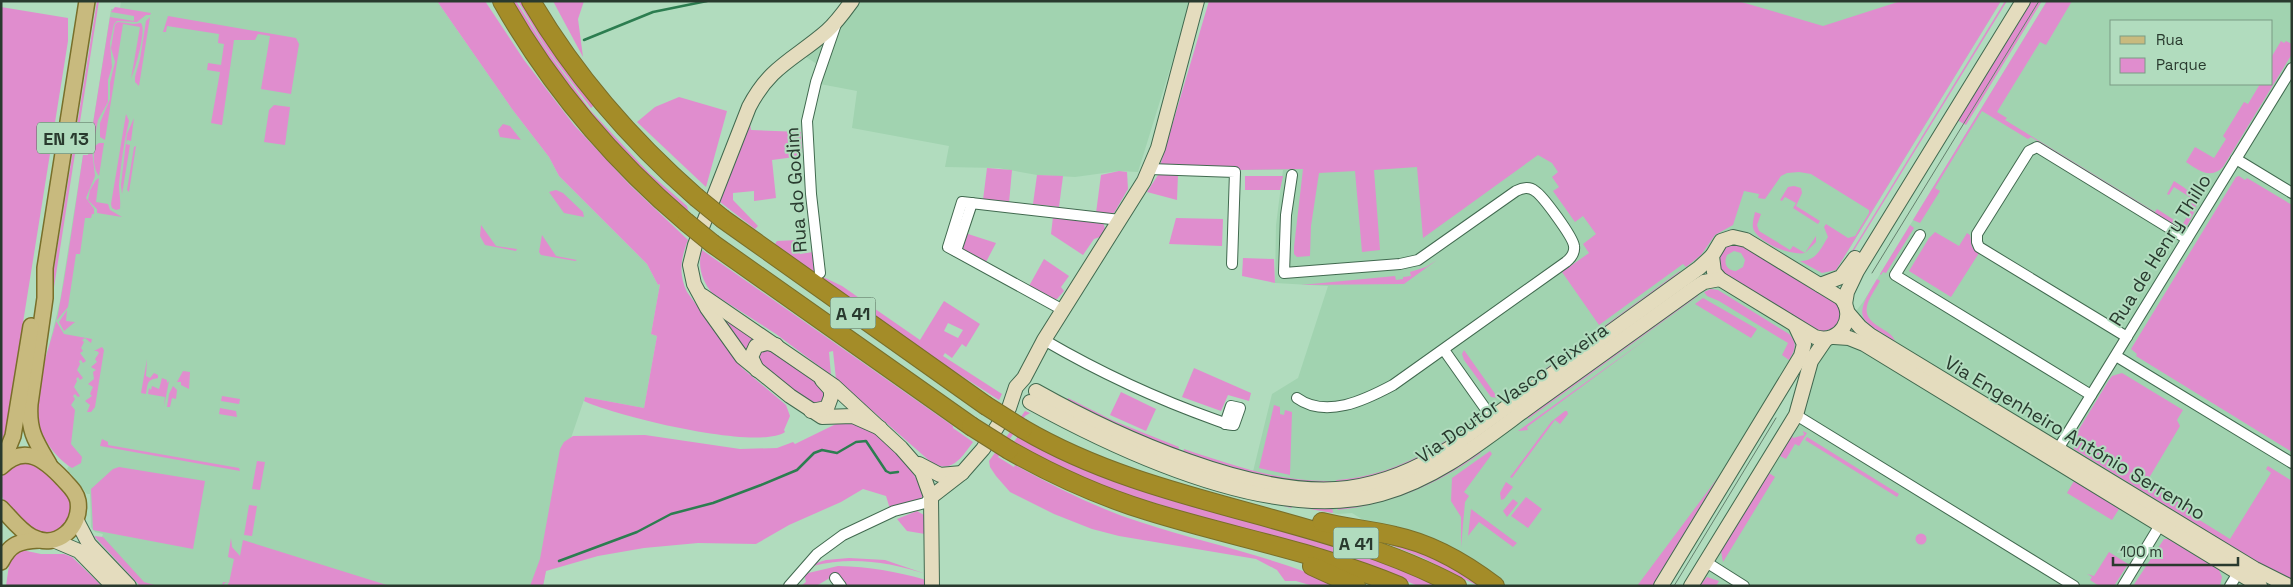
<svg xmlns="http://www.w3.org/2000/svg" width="2293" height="587" font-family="'Space Grotesk',sans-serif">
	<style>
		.built { fill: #a1d3b0; fill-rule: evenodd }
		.green { fill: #e08dce; fill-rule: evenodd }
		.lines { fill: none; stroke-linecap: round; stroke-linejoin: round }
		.stream { stroke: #2c7d50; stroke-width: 2.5 }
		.street-casing { stroke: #41694f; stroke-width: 12 }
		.secondary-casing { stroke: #41694f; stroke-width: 16 }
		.primary-casing { stroke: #796f2a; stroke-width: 18 }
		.highway-casing { stroke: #796f2a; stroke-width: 20 }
		.street { stroke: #fff; stroke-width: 10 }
		.secondary { stroke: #e4dcbe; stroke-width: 14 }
		.primary { stroke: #c8ba7e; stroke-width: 15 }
		.highway { stroke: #a48c28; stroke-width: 18 }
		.tram { stroke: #64806c; stroke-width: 1 }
		.highway-bridge-casing { stroke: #796f2a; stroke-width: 20; stroke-linecap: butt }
		.highway-bridge { stroke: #a48c28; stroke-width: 18 }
		.labels { text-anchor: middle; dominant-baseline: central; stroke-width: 4; stroke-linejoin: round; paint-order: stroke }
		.shield { fill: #b1dcbe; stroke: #526b59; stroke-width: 1 }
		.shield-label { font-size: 18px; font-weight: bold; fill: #293a2e }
		.street-label { font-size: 19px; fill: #293a2e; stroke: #b1dcbe }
	</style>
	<rect width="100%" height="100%" fill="#b1dcbe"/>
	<g class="built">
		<polygon points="121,1 437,1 512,109 549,157 559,176 647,264 658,285 660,284 651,334 657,336 644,408 585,397 571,438 543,586 140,586 94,537 102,537 103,534 95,532 91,527 90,494 87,494 67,469 69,466 45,441 40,429 38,406 44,366 60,301 83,155 88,155 111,9 120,8"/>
		<polygon points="854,1 1191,1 1138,172 1119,171 1075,177 1037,175 998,168 945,167 949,146 852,128 857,91 820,84 820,66 800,53"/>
		<polygon points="1209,1 2001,1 1837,269 1785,369 1653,586 1504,586 1465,558 1368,523 1352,513 1338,514 1293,506 1291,508 1247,496 1272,394 1298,378 1328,286 1275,283 1276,225 1283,170 1239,170 1238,168"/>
		<path d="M2047,1H2292V586H1699L1792,434L1807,407L1820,358L1863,302ZM2112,21H2272V84H2112Z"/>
	</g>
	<g class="green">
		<polygon points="97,1 99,1 52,300 49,300"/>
		<path d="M437,1H485L524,60L574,125L630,185L688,240C681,258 678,273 687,292L742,368L786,405L790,416L784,430L785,432C757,451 616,416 584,401L585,397L644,408L657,336L651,334L660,284L658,285L647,264L559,176L549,157L512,109Z"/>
		<path d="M511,1H516L546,49L590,110L649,173L687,206L689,214C659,187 629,159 602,129C567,90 538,45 511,1Z"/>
		<polygon points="518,1 523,1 570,74 594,105 591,108 546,48"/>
		<polygon points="553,1 584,1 578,19 583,57"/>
		<path d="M1209,1H1738L1823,26L1901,1H2001L1836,270L1822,273L1800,261C1816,261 1820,250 1828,237L1824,227L1826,224L1848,238L1855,236L1869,213V210L1811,174L1799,172L1787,173L1781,176L1765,199L1758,198L1759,194L1744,191L1733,225L1715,235L1701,255L1686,267L1683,264L1599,325L1562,272L1589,253L1583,244L1596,234L1583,216L1575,222L1553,191L1559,187L1552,177L1558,172L1552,163L1538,155L1423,238L1417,167L1374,170L1380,250L1362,252L1355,171L1319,173L1311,226L1310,256L1297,257L1294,254V247L1303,169L1239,170L1238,168L1160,166Z"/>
		<polygon points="2005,1 2007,1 1848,260 1847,259"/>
		<polygon points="2028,1 2042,1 1966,125 1957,120"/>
		<path d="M2047,1H2072L2046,45L2040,42L1997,112L2007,118L2005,120L2155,212L2157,209L2182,225L2192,209L2191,198L2174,187L2169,195L2167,194L2174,181C2203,199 2200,203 2184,231L2031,137L2028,139L1982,111L1935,188L1940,191L1920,223L1913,220Z"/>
		<polygon points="1,7 68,18 68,41 6,429 1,445"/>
		<path d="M115,7L151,13L150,15H146L137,22L117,21L114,24L110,43L112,67L108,80V102L98,120L92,150L95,176L86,198L94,209V214H92L91,218H85L80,254H76L68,307L56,321L64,334L92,339L91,343L85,338L82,340L84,342L81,348L83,351L80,353L86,361L83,363L81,360L79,361L80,364L77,370L83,378L80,380L78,377L76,379L77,381L74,387L80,396L78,397L75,394L73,396L75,399L71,405L75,410L71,444L82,457L81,463L72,468C53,456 38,434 37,411C36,378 51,345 58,314C68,261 75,208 83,155H88L110,17L134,21V16L111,12Z"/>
		<polygon points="168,16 296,38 299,44 291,94 261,89 270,36 258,34 255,40 234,40 222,125 211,123 220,72 207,70 208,63 221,65 224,44 218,43 219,34 167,26 166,32 163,32"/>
		<polygon points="150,17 139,86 135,82 135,77 140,59 146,21"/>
		<path d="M118,22L134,24L141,23C147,30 135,69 131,79L140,27L123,24L105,140L100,137V123L110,99V83L115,62L111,48L115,24Z"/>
		<path d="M2281,41L2284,43L2286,41L2292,44V54L2223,167C2210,180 2198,170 2186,162L2195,147L2214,158L2226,139L2223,136L2244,102L2248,104L2260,84H2272V56Z"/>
		<polygon points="679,97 727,111 706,187 637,122 655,107"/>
		<polygon points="274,105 290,107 285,145 264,142 269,110"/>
		<path d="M126,114L129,121C124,141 121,164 119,185C119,193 121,201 120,209L116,210L112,208L111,204Z"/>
		<polygon points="134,118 131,141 127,140 126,144 130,145 122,194 121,185 127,134"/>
		<polygon points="503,124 510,126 521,140 500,137 498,130"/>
		<polygon points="750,124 751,130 801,132 802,156 772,160 776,198 754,201 754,191 733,193 733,200 758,226 755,229 720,202"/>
		<path d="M99,143H104L99,176C93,169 93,155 95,146Z"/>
		<polygon points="136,146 129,192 127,190 134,147"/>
		<polygon points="987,168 1012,170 1009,203 983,200"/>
		<polygon points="1119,171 1127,172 1128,189 1114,213 1096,213 1101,175"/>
		<polygon points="1178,174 1177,200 1147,192 1158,175"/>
		<polygon points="1037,175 1063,176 1059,207 1033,204"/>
		<polygon points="1245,176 1283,176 1280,190 1245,190"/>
		<polygon points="2239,176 2245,180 2247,178 2292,205 2292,452 2136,356 2137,354 2131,349 2236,177"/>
		<polygon points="99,178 96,202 108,204 110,210 122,217 97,213 97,209 88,200 90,190 96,180"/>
		<polygon points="1794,186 1801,188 1802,193 1796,206 1820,221 1818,224 1793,208 1796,203 1785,197 1782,201 1780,200 1788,187"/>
		<polygon points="556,190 563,193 583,212 584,217 564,213 549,192"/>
		<path d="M1755,212L1761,214L1757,225L1759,231L1790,250L1793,246L1805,253L1816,236V242L1805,253C1791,256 1758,243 1753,228C1752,223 1754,217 1755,212Z"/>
		<polygon points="1053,217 1103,222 1105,229 1100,237 1094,239 1083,255 1051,234"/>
		<polygon points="1176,218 1223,219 1222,246 1169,244"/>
		<polygon points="481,225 496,246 517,249 516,251 485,245 480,236"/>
		<polygon points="1910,225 1914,228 1886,273 1883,272 1881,275 1880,274"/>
		<polygon points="1935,232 1959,246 1967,233 1970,235 1972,247 1979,253 1951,297 1909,271 1929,238"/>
		<polygon points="965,233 996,243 986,262 962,249"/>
		<polygon points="542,235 556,256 577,260 575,261 541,255 539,252"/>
		<path d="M798,240L800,254L813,252L815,268L819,275L842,286L920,340L944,301L980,324L966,347L962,344L952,358L945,353L943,356L1002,394L999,400L943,364L775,244L777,241ZM948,323L963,330L958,338L944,331Z"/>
		<path d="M1734,244L1743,246L1836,303C1848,320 1834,333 1816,331L1724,274L1720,269L1719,257L1725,247ZM1734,251L1741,253L1745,260L1743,267L1736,271C1727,270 1723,264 1727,255Z"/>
		<path d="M702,250L953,426V428L973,442C962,457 952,474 932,463L836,379L833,351L829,352L831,375L776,334L712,293C702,281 697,266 702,250Z"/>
		<polygon points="1243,258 1274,259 1275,283 1242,276"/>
		<polygon points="1044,259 1069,276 1061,287 1064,291 1057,299 1053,299 1029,286"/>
		<polygon points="1437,260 1404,284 1301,285 1395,276 1396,280 1403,279 1403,277 1411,276 1410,272 1426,267"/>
		<polygon points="1680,271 1682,274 1513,397 1511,394"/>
		<path d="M1877,279L1880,281C1869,300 1856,314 1881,328C1887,332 1892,334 1895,341C1858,318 1853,319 1877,279Z"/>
		<path d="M1711,289L1718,290L1789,334C1798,343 1795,350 1789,360L1782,355L1788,343L1719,301L1707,296L1704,292Z"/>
		<polygon points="1696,293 1698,296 1528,419 1526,415"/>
		<polygon points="1703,298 1757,329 1751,338 1695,304"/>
		<polygon points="713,308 754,338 744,352"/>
		<polygon points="67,310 66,321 75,322 64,331 59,322"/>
		<polygon points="1649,337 1527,427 1528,430 1518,431"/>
		<polygon points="102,347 104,350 95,407 91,412 87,412 90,405 85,401 92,396 90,394 93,387 88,384 94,379 93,372 96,370 91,367 97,362 95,359 99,353 97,351 94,351"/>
		<polygon points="767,347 821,383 826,397 821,403 815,405 759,367 757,354"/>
		<polygon points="1464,350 1498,398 1491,397 1464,360 1462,354"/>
		<path d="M147,359L146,376L150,378L154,373L158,375V378C147,380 148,382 146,394L141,393Z"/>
		<polygon points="1194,368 1251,393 1249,401 1228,395 1221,411 1182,397"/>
		<polygon points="183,371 190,372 189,389 181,385 181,382 177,382"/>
		<polygon points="2122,373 2183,410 2177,420 2180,426 2146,483 2195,512 2193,516 2230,539 2271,473 2266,469 2268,466 2292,481 2292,579 2259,563 2074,449 2073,439 2109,380 2112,376"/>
		<polygon points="162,378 167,380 167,383 169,381 164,406 165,397 148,394 149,388 151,390 152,386 159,389"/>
		<polygon points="173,386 177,390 176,399 172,398 170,407 167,407 169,394"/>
		<polygon points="1121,392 1156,409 1146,431 1110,415"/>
		<polygon points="222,396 240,399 239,404 221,401"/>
		<polygon points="1068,398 1114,421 1179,447 1178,451 1141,437 1066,401"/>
		<polygon points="1274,405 1280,407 1280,414 1284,415 1285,410 1292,412 1290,475 1259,468"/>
		<polygon points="220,408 236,411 237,417 219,414"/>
		<path d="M1025,411L1035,415L1030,413L1025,416L998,457L1014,467L1015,465C1055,487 1096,508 1140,522C1207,544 1276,557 1341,586H1313L1296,581H1285L1277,570L1256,559L1119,536L1092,529L1054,514L1010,492L996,476L990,467L989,461Z"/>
		<polygon points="1565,411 1567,411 1568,414 1560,424 1555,420 1512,478 1510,477 1551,422"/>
		<path d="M863,422C886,443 915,464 923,496L920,499L890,509L886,496L863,489L841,502L789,525L756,544L698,543L644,548L598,556L546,571L543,586H530L540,559L560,449L564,442L573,436L645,435L740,449L777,448L793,442L795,444L836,424Z"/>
		<path d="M1464,429L1465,432L1444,447L1386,474L1336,484V480C1384,477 1424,456 1464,429Z"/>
		<polygon points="1803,431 1807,433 1799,446 1795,444 1786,459 1780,456 1792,434 1793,438 1804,435"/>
		<path d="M1019,435C1048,451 1077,467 1107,478C1170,502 1236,515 1301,534C1348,548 1394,566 1439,586H1418L1383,571L1111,490L1061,468L1013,443Z"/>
		<polygon points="1807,437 1899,494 1897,497 1805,440"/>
		<polygon points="102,439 108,442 108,445 239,468 240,471 100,446"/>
		<path d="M1184,449C1232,465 1280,482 1331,481V484L1275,479L1183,453Z"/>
		<path d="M1478,450L1481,453C1436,485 1392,504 1338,510L1337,507Z"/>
		<polygon points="1490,451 1492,454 1464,492 1469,496 1465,502 1461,547 1461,517 1451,501 1452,478"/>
		<polygon points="22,461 39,464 71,499 73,513 63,529 47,535 30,528 5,503 1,494 2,477 8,469"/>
		<polygon points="257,461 265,462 260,490 252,489"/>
		<polygon points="119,467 205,481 193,549 93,530 91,489 113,469"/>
		<polygon points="1769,473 1775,477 1723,562 1721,551"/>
		<polygon points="1719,476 1653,586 1637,586"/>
		<polygon points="2074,481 2119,509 2112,520 2067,493"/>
		<polygon points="1506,482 1513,487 1504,499 1501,500 1500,493"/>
		<polygon points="1526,497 1542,509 1528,528 1511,516"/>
		<polygon points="1255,498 1332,507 1333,513 1293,506 1291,508"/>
		<polygon points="1513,499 1518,503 1507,517 1503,511"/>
		<polygon points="249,505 257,506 252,536 244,535"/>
		<polygon points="1471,509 1517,543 1513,547 1479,522 1468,536"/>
		<polygon points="917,511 924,515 925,534 907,531 897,519"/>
		<circle cx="1921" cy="539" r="5.5"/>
		<polygon points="94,536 103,537 144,582 158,586 140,586"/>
		<polygon points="231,538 232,547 240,556 243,540 390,586 228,586 228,583 225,583 222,586 223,582 229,583 234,559 228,557"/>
		<polygon points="1376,539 1399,540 1489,586 1478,586 1423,558"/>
		<polygon points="2164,539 2168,539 2219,570 2222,577 2220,586 2133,586"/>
		<path d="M22,550L41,554H64L72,557L102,586H6C9,571 7,556 22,550Z"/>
		<polygon points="2109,552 2128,564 2114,586 2099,586 2090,580 2092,577 2087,574 2094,576"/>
		<path d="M849,558L885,560L926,574C889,562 851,556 813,566V564L826,560Z"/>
		<path d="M838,566C870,567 895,571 926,580V586H844L835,575L816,586H801L806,582L804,574Z"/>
		<polygon points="1707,577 1719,581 1716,586 1699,586"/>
	</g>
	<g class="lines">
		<g class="stream">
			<polyline points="584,40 653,12 707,1"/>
			<polyline points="559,561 637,532 671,514 713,503 761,485 797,470 814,453 822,450 837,453 856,442 866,441 886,471 890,473 898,472"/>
		</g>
		<defs>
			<g id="street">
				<polyline points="2236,159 2292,193"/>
				<polyline points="1150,169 1235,172 1232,264"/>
				<path d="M1292,175L1286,215L1284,273L1400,264L1418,260L1516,191C1522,188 1529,186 1535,191C1543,196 1573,237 1574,246C1575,253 1571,258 1566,262L1393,385C1365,400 1326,419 1297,398"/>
				<polyline points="1920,235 1895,275 2091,395"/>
				<polyline points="956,251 972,203"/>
				<polyline points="820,273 811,194 807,121 816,82 836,24"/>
				<polyline points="1063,310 948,247 962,202 1120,220"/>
				<polyline points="2127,337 1979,247 1977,242 1977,234 2029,151 2037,147 2187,239"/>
				<path d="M1044,340C1099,372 1157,399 1216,420C1222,422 1229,426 1234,425L1240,408L1231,406L1225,424"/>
				<polyline points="1444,350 1492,418"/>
				<polyline points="2116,356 2292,463"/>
				<polyline points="1796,415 2074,586"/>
				<polyline points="2058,449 2292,68"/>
				<polyline points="1706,562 1744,586"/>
				<polyline points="835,578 841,586"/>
				<polyline points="789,586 817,554 843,535 894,511 925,503 931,497"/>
				<polyline points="2123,586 2160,525"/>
				<polyline points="2230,586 2238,573"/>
			</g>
			<g id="secondary">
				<path d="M852,1C844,12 837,22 827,31C795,59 770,66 749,107L695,245L690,265L694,284L707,308L742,357L790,396L822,417L853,416L880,428"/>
				<path d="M1733,237L1746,240L1841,298C1857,317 1840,345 1815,337L1720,279L1714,272L1712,256L1721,241Z"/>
				<polyline points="1820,285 1841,277 1855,258"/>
				<polyline points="703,296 834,386 901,448 922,472 931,497 932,586"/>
				<polyline points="1845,304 1847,292 1857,271 2023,1"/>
				<polyline points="1848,313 1860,327 1870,335 2255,569 2289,586"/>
				<polyline points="1834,337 1849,338 1864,344 2260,586"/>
				<polyline points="757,370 751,357 756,346 767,343 776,345"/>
				<path d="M1036,391C1116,436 1256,500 1348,488C1385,483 1419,468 1450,448L1699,268L1712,256"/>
				<path d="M1030,402C1123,453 1274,524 1381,494C1439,478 1485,439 1533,404C1588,365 1642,326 1696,287L1704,282L1720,279"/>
				<polyline points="811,411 827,408 831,397 831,390 822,380"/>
				<polyline points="919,464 940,475 962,473"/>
				<polyline points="931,497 962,473 983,449 1009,408 1016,387 1024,378 1044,340 1144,181 1158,148 1197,1"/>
				<polyline points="77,521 89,544 129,586"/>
				<polyline points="53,540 79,551 113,586"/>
				<polyline points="1661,586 1801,356 1804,344 1796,327"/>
				<polyline points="1691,586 1796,415 1811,361 1826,339"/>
			</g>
			<g id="primary">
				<path d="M49,464C36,442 28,431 30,404L45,298V268L87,1"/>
				<polyline points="1,466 13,436 31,326"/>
				<path d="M1,467C25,443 45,460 63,479C69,486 76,491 78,501C82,527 57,550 32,537C20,531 10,517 1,508"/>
				<path d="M1,562C10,544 19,541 39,540"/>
			</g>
			<g id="highway">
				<path d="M502,1C550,86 612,159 686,222"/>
				<path d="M531,1C575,76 631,140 696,197"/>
				<polyline points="723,219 985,405"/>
				<polyline points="713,244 971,426"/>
				<path d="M1023,429C1158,508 1319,513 1457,586"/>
				<path d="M1009,450C1053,475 1099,496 1148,511C1231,537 1318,552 1399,586"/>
				<path d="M1322,522C1346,528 1371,530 1395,536C1433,544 1465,563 1495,586"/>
				<polyline points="1312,566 1356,586"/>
			</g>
		</defs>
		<use href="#street" class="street-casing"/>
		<use href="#secondary" class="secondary-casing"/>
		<use href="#primary" class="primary-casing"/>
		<use href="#highway" class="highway-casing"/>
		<use href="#street" class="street"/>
		<use href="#secondary" class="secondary"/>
		<use href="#primary" class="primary"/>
		<use href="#highway" class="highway"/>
		<g class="tram">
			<polyline points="1872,273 2039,1"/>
			<polyline points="1674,586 1776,418"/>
		</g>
		<defs>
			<g id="highway-bridge">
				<polyline points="696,197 723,219"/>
				<polyline points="686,222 713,244"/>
				<polyline points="985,405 1023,429"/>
				<polyline points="971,426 1009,450"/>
			</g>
		</defs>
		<use href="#highway-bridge" class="highway-bridge-casing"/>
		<use href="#highway-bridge" class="highway-bridge"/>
	</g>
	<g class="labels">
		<g class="shield">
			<rect x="37" y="122.5" width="58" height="31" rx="4"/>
			<rect x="830.5" y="297.5" width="45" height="31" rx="4"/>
			<rect x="1333.5" y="527.5" width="45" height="31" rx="4"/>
		</g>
		<g class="shield-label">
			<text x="66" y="138">EN 13</text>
			<text x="853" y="313">A 41</text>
			<text x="1356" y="543">A 41</text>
		</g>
		<g class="street-label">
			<text transform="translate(796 190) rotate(-94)">Rua do Godim</text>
			<text transform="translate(2160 250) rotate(-58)">Rua de Henry Thillo</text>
			<text transform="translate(1512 393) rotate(-35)">Via Doutor Vasco Teixeira</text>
			<text transform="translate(2075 438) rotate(31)">Via Engenheiro António Serrenho</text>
		</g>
	</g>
	<rect width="2293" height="587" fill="none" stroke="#293a2e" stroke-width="5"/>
	<rect x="2110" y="20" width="162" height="65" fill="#b1dcbe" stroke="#7b9b84"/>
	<rect x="2120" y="36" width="25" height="8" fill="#c8ba7e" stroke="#7b9b84"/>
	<text x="2156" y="45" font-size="15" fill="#293a2e">Rua</text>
	<rect x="2120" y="58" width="25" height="15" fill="#e08dce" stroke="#7b9b84"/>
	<text x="2156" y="70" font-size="15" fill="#293a2e">Parque</text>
	<path d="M2113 557v8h125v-8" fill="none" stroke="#293a2e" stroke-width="2.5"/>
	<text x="2120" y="557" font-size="15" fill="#293a2e" stroke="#b1dcbe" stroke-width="4" paint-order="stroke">100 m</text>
</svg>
